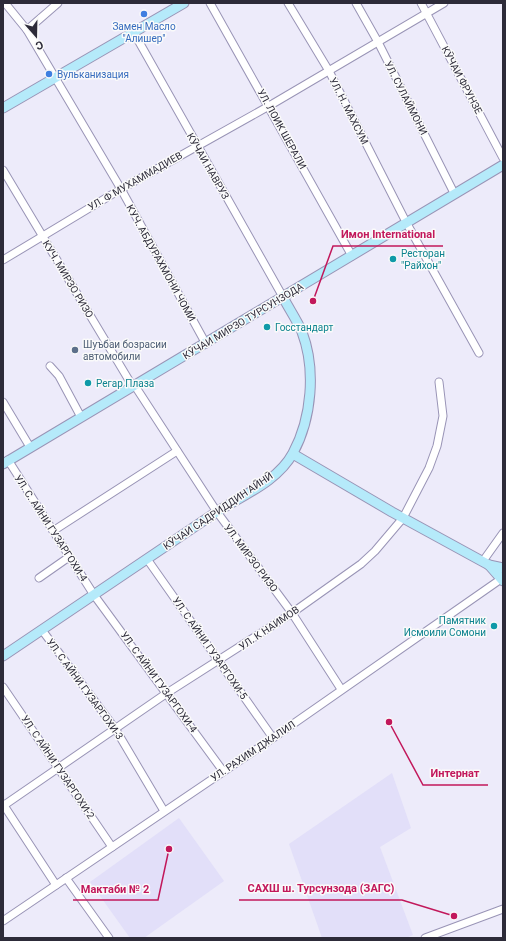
<svg xmlns="http://www.w3.org/2000/svg" width="506" height="941" font-family="Roboto,sans-serif">
	<style>
		.built { fill: #e2dff9 }
		.lines { fill: none; stroke-linecap: round; stroke-linejoin: round }
		.street-casing { stroke: #9994b6; stroke-width: 9 }
		.secondary-casing { stroke: #9994b6; stroke-width: 11 }
		.street { stroke: #fff; stroke-width: 7 }
		.secondary { stroke: #b5eafa; stroke-width: 9 }
		.shop-dot { fill: #3f7fe0; stroke: #fafafa; stroke-width: 1.5 }
		.culture-dot { fill: #0f9aa8; stroke: #fafafa; stroke-width: 1.5 }
		.service-dot { fill: #5c6f8a; stroke: #fafafa; stroke-width: 1.5 }
		.labels { text-anchor: middle; dominant-baseline: central; stroke-width: 3; stroke-linejoin: round; paint-order: stroke }
		.shop-label { font-size: 10px; fill: #366cbe; stroke: #fafafa }
		.street-label { font-size: 10px; fill: #2d2b39; stroke: #fafafa }
		.culture-label { font-size: 10px; fill: #0d838f; stroke: #fafafa; text-anchor: start }
		.service-label { font-size: 10px; fill: #4e5e75; stroke: #fafafa; text-anchor: start }
		.leader { fill: none; stroke: #c2185b; stroke-width: 1.5 }
		.callout-dot { fill: #c2185b; stroke: #fafafa; stroke-width: 1.5 }
		.callout-label { font-size: 11px; text-anchor: middle; font-weight: bold; fill: #c2185b; stroke: #fafafa; stroke-width: 3; stroke-linejoin: round; paint-order: stroke }
	</style>
	<rect width="100%" height="100%" fill="#edebfa"/>
	<g class="built">
		<polygon points="392,773 411,828 380,847 413,935 406,938 322,938 289,844"/>
		<polygon points="179,818 224,881 144,938 130,938 90,882"/>
	</g>
	<g class="lines">
		<defs>
			<g id="street">
				<polyline points="5,3 27,30 121,189 206,344"/>
				<polyline points="210,3 352,256"/>
				<polyline points="288,3 329,71 406,222 479,353"/>
				<polyline points="356,3 378,42 454,193"/>
				<polyline points="421,3 503,158"/>
				<polyline points="27,30 58,3"/>
				<polyline points="134,33 283,297"/>
				<polyline points="3,170 133,387"/>
				<polyline points="3,260 121,189 269,106 444,3"/>
				<polyline points="50,366 59,376 81,417"/>
				<polyline points="135,386 217,512 292,613 341,689"/>
				<polyline points="3,402 30,447"/>
				<polyline points="8,460 94,595 223,771"/>
				<polyline points="53,531 177,451"/>
				<polyline points="147,559 273,738"/>
				<polyline points="483,561 503,533"/>
				<polyline points="39,578 69,557"/>
				<polyline points="42,630 116,730 164,811"/>
				<polyline points="3,687 112,847"/>
				<polyline points="3,804 56,885"/>
				<polyline points="3,806 167,693 292,613 361,564 375,551 403,518 429,468 437,446 443,416 439,382"/>
				<polyline points="66,878 109,938"/>
				<polyline points="3,921 273,738 501,579"/>
				<polyline points="425,938 503,909"/>
			</g>
			<g id="secondary">
				<polyline points="3,108 184,3"/>
				<polyline points="293,454 392,512 489,565"/>
				<polyline points="3,464 503,165"/>
				<polyline points="503,568 489,565 503,581"/>
				<path d="M3,656C73,609 142,562 212,515C238,497 277,483 293,453C312,418 316,369 302,332C297,320 289,309 283,297"/>
			</g>
		</defs>
		<use href="#street" class="street-casing"/>
		<use href="#secondary" class="secondary-casing"/>
		<use href="#street" class="street"/>
		<use href="#secondary" class="secondary"/>
	</g>
	<g class="shop-dot">
		<circle cx="144" cy="14" r="4"/>
		<circle cx="49" cy="74" r="4"/>
	</g>
	<g class="culture-dot">
		<circle cx="393" cy="259" r="4"/>
		<circle cx="267" cy="327" r="4"/>
		<circle cx="88" cy="383" r="4"/>
		<circle cx="494" cy="626" r="4"/>
	</g>
	<circle class="service-dot" cx="75" cy="350" r="4"/>
	<g class="labels">
		<g class="shop-label">
			<text x="144" y="26">Замен Масло<tspan x="144" dy="12">"Алишер"</tspan></text>
			<text x="57" y="74" text-anchor="start">Вульканизация</text>
		</g>
		<g class="street-label">
			<text transform="translate(462 80) rotate(62)">КӮЧАИ ФРУНЗЕ</text>
			<text transform="translate(406 98) rotate(63)">УЛ. СУЛАЙМОНИ</text>
			<text transform="translate(349 111) rotate(63)">УЛ. Н. МАХСУМ</text>
			<text transform="translate(282 129) rotate(61)">УЛ. ЛОИК ШЕРАЛИ</text>
			<text transform="translate(208 166) rotate(60)">КӮЧАИ НАВРУЗ</text>
			<text transform="translate(135 181) rotate(-30)">УЛ. Ф МУХАММАДИЕВ</text>
			<text transform="translate(161 263) rotate(61)">КУЧ. АБДУРАХМОНИ ЧОМИ</text>
			<text transform="translate(68 279) rotate(59)">КУЧ. МИРЗО РИЗО</text>
			<text transform="translate(243 321) rotate(-31)">КӮЧАИ МИРЗО ТУРСУНЗОДА</text>
			<text transform="translate(218 511) rotate(-34)">КӮЧАИ САДРИДДИН АЙНӢ</text>
			<text transform="translate(51 528) rotate(57)">УЛ. С. АЙНИ ГУЗАРГОХИ-4</text>
			<text transform="translate(251 558) rotate(53)">УЛ. МИРЗО РИЗО</text>
			<text transform="translate(269 628) rotate(-34)">УЛ. К НАИМОВ</text>
			<text transform="translate(210 648) rotate(55)">УЛ. С АЙНИ ГУЗАРГОХИ-5</text>
			<text transform="translate(159 682) rotate(54)">УЛ. С АЙНИ ГУЗАРГОХИ-4</text>
			<text transform="translate(85 689) rotate(54)">УЛ. С АЙНИ ГУЗАРГОХИ-3</text>
			<text transform="translate(253 751) rotate(-34)">УЛ. РАХИМ ДЖАЛИЛ</text>
			<text transform="translate(58 767) rotate(56)">УЛ. С АЙНИ ГУЗАРГОХИ-2</text>
		</g>
		<g class="culture-label">
			<text x="401" y="253">Ресторан<tspan x="401" dy="12">"Райхон"</tspan></text>
			<text x="275" y="327">Госстандарт</text>
			<text x="96" y="383">Регар Плаза</text>
			<text x="486" y="620" text-anchor="end">Памятник<tspan x="486" dy="12">Исмоили Сомони</tspan></text>
		</g>
		<g class="service-label">
			<text x="83" y="344">Шуъбаи бозрасии<tspan x="83" dy="12">автомобили</tspan></text>
		</g>
	</g>
	<path class="leader" d="M313 301L333 246H443M389 722L423 785H488M454 916L402 900H239M169 849L158 900H73"/>
	<g class="callout-dot">
		<circle cx="313" cy="301" r="4"/>
		<circle cx="389" cy="722" r="4"/>
		<circle cx="454" cy="916" r="4"/>
		<circle cx="169" cy="849" r="4"/>
	</g>
	<g class="callout-label">
		<text x="388" y="238">Имон International</text>
		<text x="455" y="777">Интернат</text>
		<text x="321" y="892">САХШ ш. Турсунзода (ЗАГС)</text>
		<text x="115" y="893">Мактаби № 2</text>
	</g>
	<rect width="506" height="941" fill="none" stroke="#2d2b39" stroke-width="8"/>
	<g transform="translate(36 36) rotate(160)" stroke="#fafafa" stroke-width="3" paint-order="stroke">
	<path d="M0-3L7 15L0 10L-7 15Z" fill="#2d2b39"/>
	<text y="-6" font-size="11" font-weight="bold" text-anchor="middle" fill="#2d2b39">С</text>
	</g>
</svg>
